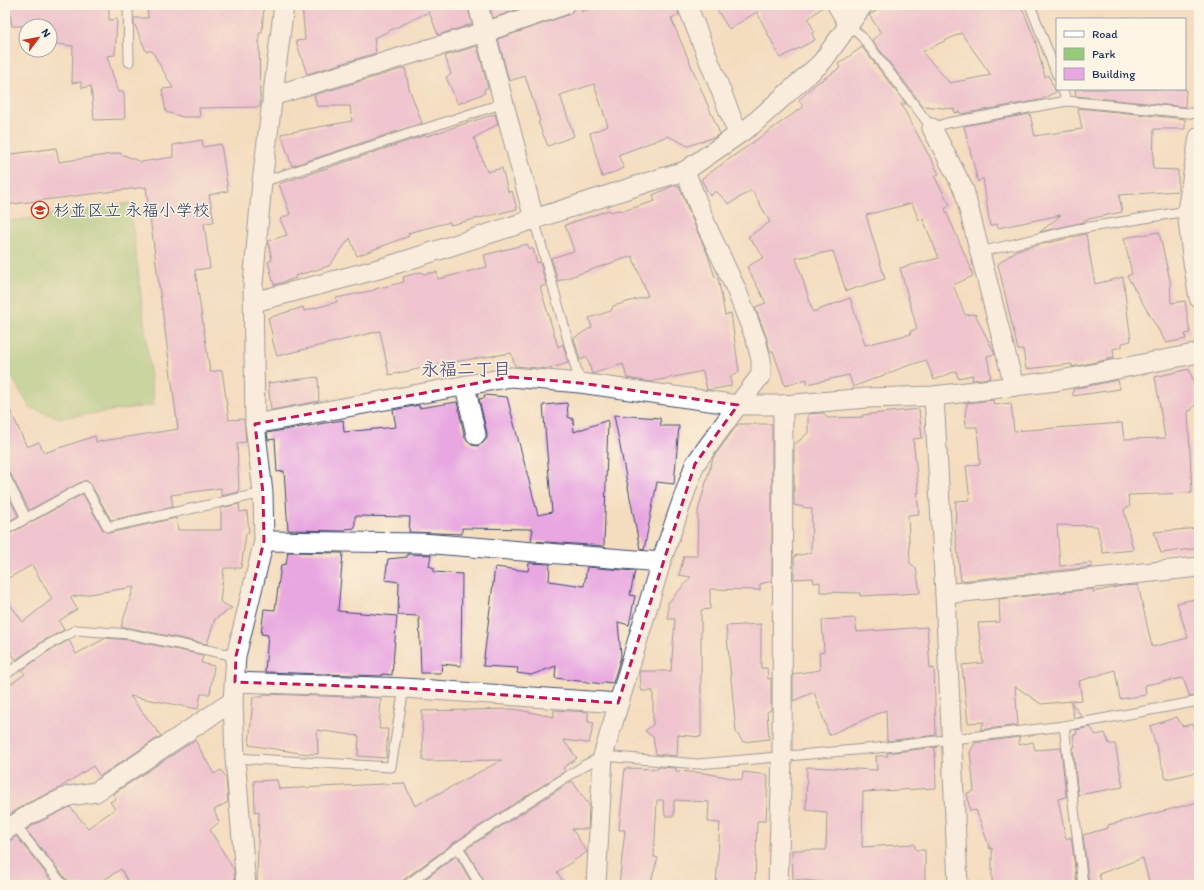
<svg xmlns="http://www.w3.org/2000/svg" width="1204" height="890" font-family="Itim,'Klee One',sans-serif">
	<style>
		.green { fill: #96c979; stroke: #587c6c }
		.building { fill: #e8a7e1; fill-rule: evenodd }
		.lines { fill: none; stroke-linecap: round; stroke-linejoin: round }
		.lane-casing { stroke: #3c496d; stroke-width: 11 }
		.street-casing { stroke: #3c496d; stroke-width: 21 }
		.lane { stroke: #fff; stroke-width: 9 }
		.street { stroke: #fff; stroke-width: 19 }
		.marked { fill: none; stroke: #c2185b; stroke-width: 3; stroke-dasharray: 8 5; stroke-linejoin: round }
		.labels { text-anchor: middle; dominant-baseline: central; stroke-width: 3; stroke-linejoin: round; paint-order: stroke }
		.poi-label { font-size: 17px; fill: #1b2f5e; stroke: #fcf5e5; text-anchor: start }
		.neighbourhood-label { font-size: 18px; font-weight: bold; fill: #63598c; stroke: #fcf5e5 }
	</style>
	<rect width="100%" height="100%" fill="#fcf5e5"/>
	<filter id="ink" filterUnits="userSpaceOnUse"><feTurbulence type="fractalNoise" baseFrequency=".025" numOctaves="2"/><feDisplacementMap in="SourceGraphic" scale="8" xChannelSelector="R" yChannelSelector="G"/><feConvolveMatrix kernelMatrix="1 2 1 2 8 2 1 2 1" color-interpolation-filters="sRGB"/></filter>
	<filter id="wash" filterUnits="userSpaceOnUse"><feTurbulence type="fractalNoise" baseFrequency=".012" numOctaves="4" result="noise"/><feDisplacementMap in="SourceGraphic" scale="16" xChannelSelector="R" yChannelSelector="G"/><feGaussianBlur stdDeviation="0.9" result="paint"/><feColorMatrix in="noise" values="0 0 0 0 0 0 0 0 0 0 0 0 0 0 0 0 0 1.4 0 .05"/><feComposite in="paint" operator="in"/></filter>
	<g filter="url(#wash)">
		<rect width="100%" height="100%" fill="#f4ddbf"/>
		<polygon class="green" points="130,203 154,405 61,418 30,408 5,365 5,222"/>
		<g id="blocks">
			<g class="building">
				<polygon points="9,5 109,5 109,20 117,19 115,55 107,56 118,92 124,92 125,119 94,120 91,86 82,88 81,82 72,83 73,46 50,43 50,26 12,26"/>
				<polygon points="147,5 264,5 262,33 259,33 260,107 199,108 200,117 183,117 166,112 162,89 173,88 152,51 146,51 134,23 134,18 148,18"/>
				<polygon points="302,5 467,5 472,24 438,35 429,12 374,38 376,53 307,74 296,41 305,40"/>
				<polygon points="489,5 530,5 493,18"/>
				<polygon points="575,5 580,5 582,12 600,5 676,5 679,15 671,18 720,134 715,137 688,146 668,136 618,155 624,168 602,177 590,133 608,126 594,84 560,95 574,136 548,146 538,122 540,121 525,76 509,81 498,39 568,15 572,12"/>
				<polygon points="714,5 825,5 808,19 814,31 812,34 815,40 780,58 757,12 729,29"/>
				<path d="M874,5H1021L1035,40L1045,77L1048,75L1056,92L1040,100L961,114L960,112L955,113L954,109L923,106L872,40L881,33L869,15L876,11ZM961,33L991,75L950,83L922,52Z"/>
				<polygon points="477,46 488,88 484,89 485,93 458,104 446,77 451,74 445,56"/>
				<path d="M862,47L906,104H901L939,174L934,176L950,205L945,209L970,266L973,276L953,285L965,315L975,314L995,354L987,356L991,378L972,380L973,375L958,378L956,371L934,380L926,360L904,367L853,387L849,375L807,384V379L785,386L773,351H770L766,336L755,307L766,303L747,267L764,257L748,237L770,222L752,190L729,204L716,191L710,196L701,179L803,107L799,100L817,83L840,68L838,64ZM912,203L919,220L923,219L939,258L900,268L917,329L910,331L911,334L865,345L850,298L813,312L796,258L833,251L846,291L885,279L866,215Z"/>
				<polygon points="405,68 409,88 422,123 292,166 281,134 352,121 350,106 317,106 314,95"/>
				<polygon points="1075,89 1186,89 1185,107 1076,96"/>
				<polygon points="1078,108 1185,119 1185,129 1154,129 1153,169 1178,170 1178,191 1119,195 1122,212 1084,220 1084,222 1040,232 1061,215 998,228 997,224 990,226 983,178 978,182 964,126 1030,114 1035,136 1082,129"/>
				<polygon points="495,114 498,124 474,138 487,172 502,168 508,192 512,191 517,209 450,225 450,222 408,233 409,236 357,256 350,238 329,266 295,276 296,278 274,285 268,262 272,260 268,241 287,235 280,219 290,214 279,184 426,135 427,136"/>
				<polygon points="202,140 203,147 221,144 228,191 209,195 214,222 204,223 210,268 195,270 210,372 222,370 229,420 244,419 246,442 237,443 239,492 221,496 221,488 171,495 173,507 111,520 90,483 85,480 29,510 10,473 5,470 5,399 27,447 39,442 44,453 95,436 96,442 178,429 146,187 5,205 5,155 56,148 59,162 119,153 141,162 173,157 173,145"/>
				<polygon points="675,185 679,186 697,231 707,253 715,277 718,278 725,315 731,313 739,372 731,376 731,386 707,390 703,371 650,382 627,378 623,364 592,374 587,357 580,360 574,338 592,327 589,318 611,311 613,306 648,296 632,256 558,281 551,258 574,251 565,225 609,210 611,212 618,210 623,211 655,201 653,195"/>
				<polygon points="1159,232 1170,280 1171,303 1185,301 1190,333 1185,334 1186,339 1166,343 1127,276 1132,274 1124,238"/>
				<polygon points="1086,234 1095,284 1123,277 1131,341 1122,343 1122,347 1113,349 1114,358 1072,367 1072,364 1026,369 1023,349 1018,350 998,264 1017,250"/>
				<polygon points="527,244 529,248 533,249 537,263 540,262 546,285 540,287 558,347 563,344 568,363 549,369 515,366 511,353 447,363 389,375 380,331 277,356 272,339 273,338 268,318 303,307 304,311 337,302 336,298 375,290 375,289 404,282 403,277 421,272 424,274 437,272 438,279 487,267 484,255"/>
				<polygon points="1189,369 1194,382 1197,405 1192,407 1192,410 1188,411 1192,493 1128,495 1130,507 1124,509 1133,550 1103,553 1097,526 1057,525 1060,566 1092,563 1092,567 961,581 955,531 956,501 970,500 966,466 980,464 977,427 966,427 965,415 967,403 993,400 994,405 1011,403 1014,431 1122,423 1124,439 1165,438 1155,377"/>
				<polygon points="318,377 319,401 271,410 268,383"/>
				<polygon points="1118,380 1120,389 1073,396 1073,389"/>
				<polygon points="484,395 507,397 538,515 552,512 543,405 567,403 568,417 573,419 574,432 608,420 604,546 531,541 533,529 462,528 462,534 409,532 410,517 355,516 355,528 345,529 345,531 288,530 284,471 277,472 275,439 268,440 267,433 343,420 344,432 396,427 393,410 419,405 419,408 457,402 465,438 468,442 472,445 478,446 483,443 487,438 487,433 479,399 485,398"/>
				<polygon points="919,409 922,438 913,439 919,493 917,493 919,514 908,515 910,563 916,568 920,593 860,596 860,593 820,592 820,582 814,583 813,578 794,579 794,556 811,553 812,509 794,505 794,445 808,433 808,414 824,413 827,418 863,417 862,415"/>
				<polygon points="614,415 660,418 661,426 679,426 674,484 657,482 644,550 640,549"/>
				<polygon points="738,424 772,424 772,581 760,584 760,590 710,589 710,609 701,610 701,737 678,735 677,756 656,754 653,737 645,731 653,725 653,691 642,691 642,689 641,689 640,672 640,671 671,671 675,619 668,619 668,603 691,577 679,575 684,556 697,556 698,511 713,458"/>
				<polygon points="5,489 18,516 5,523"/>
				<polygon points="83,494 103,530 109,533 176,518 178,530 221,530 221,508 239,504 240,512 247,511 249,533 246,533 241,568 224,568 220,602 232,608 215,619 207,644 131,628 121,627 134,587 70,597 77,609 59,621 64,630 43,641 16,660 5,643 5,598 23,622 52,599 32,565 5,580 5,536"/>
				<polygon points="1199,528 1199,548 1161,553 1154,532"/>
				<polygon points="288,552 343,553 338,611 397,616 392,675 382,674 382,676 265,672 268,635 261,634 264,609 275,610 281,565 286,564"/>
				<polygon points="407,554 431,555 429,566 434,568 434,572 462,574 461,666 442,664 441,673 421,673 419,616 398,615 399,582 385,580 388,559 407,557"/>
				<polygon points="529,563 550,564 549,581 584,586 587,567 635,571 630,595 635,596 629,625 618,622 621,656 613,683 604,682 603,684 555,678 556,666 531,675 517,673 518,668 483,666 495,567 528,571"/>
				<polygon points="1138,585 1152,647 1188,638 1177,603 1199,598 1199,695 1190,697 1183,678 1145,685 1146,695 1120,699 1115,670 1079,681 1082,700 1041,704 1015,686 1018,725 980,730 984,722 968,723 962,665 983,663 978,623 1000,622 999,599 1093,589 1093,592 1122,586"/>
				<polygon points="855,618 857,632 927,627 930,669 934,668 936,735 887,741 886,710 829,735 814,692 793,701 793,674 820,670 819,653 824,652 822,620"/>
				<polygon points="761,624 761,668 767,668 768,679 771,678 771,710 767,712 769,739 743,742 736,732 726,626"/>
				<polygon points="106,638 129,640 203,655 201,663 214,666 210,694 201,694 198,709 130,696 161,736 100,776 93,766 56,790 25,804 5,818 5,688 25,674 22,670 49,651 69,640 76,654"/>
				<polygon points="263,694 381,698 379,729 388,729 386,758 358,756 359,736 317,730 318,754 307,754 249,745 253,697 263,697"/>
				<polygon points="1071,702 1082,717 1074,718"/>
				<polygon points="514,709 554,717 554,710 588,712 588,722 594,723 589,743 563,740 577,758 563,768 565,771 455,842 403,880 401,885 257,885 259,811 255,812 254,781 277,780 279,789 404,783 415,806 502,760 423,761 422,711"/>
				<polygon points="1177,717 1182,726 1193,724 1199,746 1199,772 1166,779 1150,726"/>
				<polygon points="1090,727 1096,735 1105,733 1109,744 1115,744 1123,787 1078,795 1073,747 1075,747 1073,735 1077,734 1076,730"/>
				<polygon points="1019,737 1019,745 1033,742 1035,750 1061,748 1066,797 1058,799 1066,839 1071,837 1077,885 992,885 992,848 990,849 976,810 970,811 967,793 974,791 970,752 975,743"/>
				<polygon points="195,740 214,774 221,770 226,778 228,802 214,810 219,822 210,830 234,870 235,885 130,885 121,869 96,885 69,885 68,881 26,830 35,824 70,807 88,828 115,809 110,802 116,799 113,794"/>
				<polygon points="937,747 935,748 936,788 863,792 862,847 914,844 916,850 925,850 925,885 853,885 793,879 792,850 826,850 827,812 806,810 807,767 877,770 876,756 888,756 887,753"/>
				<polygon points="657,767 676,768 676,771 704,773 742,780 743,772 768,775 766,821 757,821 755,885 716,885 720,823 708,822 709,802 674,800 674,816 665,816 663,800 657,800 654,857 658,858 650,885 619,885 625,830 619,830 625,768 658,769"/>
				<polygon points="572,781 589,805 588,829 572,829 587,852 557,872 565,885 486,885 466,849"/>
				<polygon points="1199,802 1199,885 1150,885 1143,858 1099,874 1102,885 1089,885 1083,835 1108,828 1108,825"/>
				<polygon points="16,836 55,885 5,885 5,842 11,840"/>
				<polygon points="456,856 473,885 417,885"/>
			</g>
		</g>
	</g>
	<g filter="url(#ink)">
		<use href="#blocks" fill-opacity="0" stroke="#3c496d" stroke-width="1"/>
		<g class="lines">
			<defs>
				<g id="lane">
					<polyline points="128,5 129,62"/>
					<polyline points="1030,5 1057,75"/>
					<polyline points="849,25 862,37 932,128 947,123 1067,101 1199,114"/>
					<polyline points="1062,89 1067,101"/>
					<polyline points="262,182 504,103"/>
					<polyline points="534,219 580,383"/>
					<polyline points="980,252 1078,229 1187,211"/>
					<polyline points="5,476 26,518"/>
					<polyline points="5,530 85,486 108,527 263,493"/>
					<polyline points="5,675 46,646 76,630 130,634 236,656"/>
					<polyline points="1064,726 1083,885"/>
					<polyline points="235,758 391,767 404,688"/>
					<polyline points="15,825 63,885"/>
					<polyline points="458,847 480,885"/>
					<polyline points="407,885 458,847 585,765 603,756 698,764 877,748 1064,726 1199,701"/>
				</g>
				<g id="street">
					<polyline points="478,5 534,219"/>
					<polyline points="687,5 738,134"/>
					<polyline points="837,5 849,25"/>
					<polyline points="272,96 485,32 564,5"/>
					<polyline points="932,128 964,190 1014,386"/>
					<polyline points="1199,137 1187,211 1192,256 1199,298"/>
					<polyline points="254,302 386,267 658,179 685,171 752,125 822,62 863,5"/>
					<polyline points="465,386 476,435"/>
					<polyline points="934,396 945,594 958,885"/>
					<polyline points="255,424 511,377 580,383 738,405 783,405 867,398 934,396 1056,381 1199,353"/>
					<polyline points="264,541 422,543 661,562"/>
					<polyline points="945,594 1199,567"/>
					<polyline points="235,682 404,688 618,703"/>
					<polyline points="5,831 30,814 69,796 96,792 233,701"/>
					<polyline points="246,885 235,758 233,701 236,656 264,541 263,493 255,424 253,284 262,182 284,5"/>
					<polyline points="596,885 603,756 661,562 695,464 738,405 761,375 761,359 756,340 736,289 707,227 685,171"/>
					<polyline points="778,885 782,756 783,405"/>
				</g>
			</defs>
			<use href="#lane" class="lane-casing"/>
			<use href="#street" class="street-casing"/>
			<use href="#lane" class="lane"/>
			<use href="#street" class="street"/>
		</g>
	</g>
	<path d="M0 0H1204V890H0ZM511,377L580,383L738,405L695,464L618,703L404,688L235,682L236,656L264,541L263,493L255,424Z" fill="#f4ddbf" fill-opacity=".55" fill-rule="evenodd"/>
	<path class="marked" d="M511,377L580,383L738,405L695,464L618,703L404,688L235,682L236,656L264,541L263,493L255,424Z"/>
	<defs>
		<symbol id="school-ring" viewBox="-11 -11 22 22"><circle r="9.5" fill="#fcf5e5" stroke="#c8321e" stroke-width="1.5"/><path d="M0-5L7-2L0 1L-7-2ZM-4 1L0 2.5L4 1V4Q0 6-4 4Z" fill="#c8321e"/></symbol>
	</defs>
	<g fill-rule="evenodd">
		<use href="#school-ring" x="30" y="200" width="20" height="20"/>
	</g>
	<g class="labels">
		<g class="poi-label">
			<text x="53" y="210">杉並区立 永福小学校</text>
		</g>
		<g class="neighbourhood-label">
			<text x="466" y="369">永福二丁目</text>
		</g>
	</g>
	<rect width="1204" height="890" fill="none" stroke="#fcf5e5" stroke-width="20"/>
	<rect x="1056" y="18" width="130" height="72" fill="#fcf5e5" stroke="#a2a6af"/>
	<rect x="1064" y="31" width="20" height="6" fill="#ffffff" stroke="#a2a6af"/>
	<text x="1092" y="38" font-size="12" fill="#1b2f5e">Road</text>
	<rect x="1064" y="48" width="20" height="12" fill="#96c979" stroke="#a2a6af"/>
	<text x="1092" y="58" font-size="12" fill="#1b2f5e">Park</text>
	<rect x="1064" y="68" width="20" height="12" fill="#e8a7e1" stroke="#a2a6af"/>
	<text x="1092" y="78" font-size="12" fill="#1b2f5e">Building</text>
	<g transform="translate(38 38) rotate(58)"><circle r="19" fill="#fcf5e5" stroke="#a2a6af"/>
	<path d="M0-3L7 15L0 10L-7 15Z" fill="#c8321e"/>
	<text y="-6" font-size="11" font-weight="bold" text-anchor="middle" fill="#1b2f5e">N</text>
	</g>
</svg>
